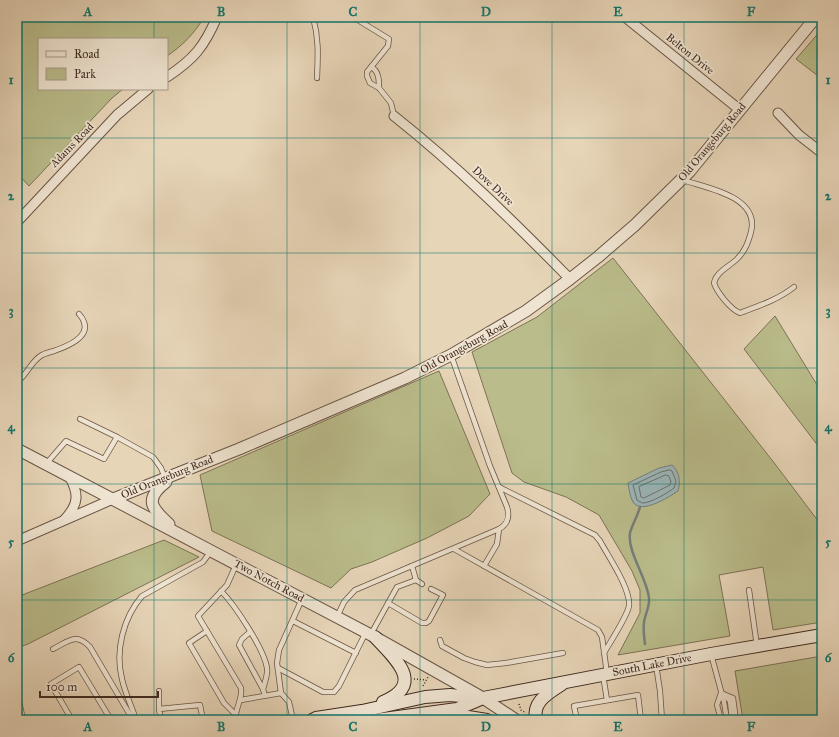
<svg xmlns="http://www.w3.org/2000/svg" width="839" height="737" font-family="'IM FELL Great Primer',serif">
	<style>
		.green { fill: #babc8b; stroke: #7d7356 }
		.water { fill: #9bb6b9; stroke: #777e7c }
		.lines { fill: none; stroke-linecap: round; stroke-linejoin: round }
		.shore { stroke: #6e706c; stroke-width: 1 }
		.stream { stroke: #777e7c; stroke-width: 2.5 }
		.service-casing { stroke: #6a5546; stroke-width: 6 }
		.minor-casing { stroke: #6a5546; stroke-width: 11 }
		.tertiary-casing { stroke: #6a5546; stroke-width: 13 }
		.secondary-casing { stroke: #402a20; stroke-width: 14 }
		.path { stroke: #402a20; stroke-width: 1.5; stroke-dasharray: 1 2; stroke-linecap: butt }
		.service { stroke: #efe4d1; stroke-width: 4.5 }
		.minor { stroke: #efe4d1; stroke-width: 9 }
		.tertiary { stroke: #efe4d1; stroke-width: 11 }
		.secondary { stroke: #efe4d1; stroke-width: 12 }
		.grid { fill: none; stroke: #0f766e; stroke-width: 1; stroke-opacity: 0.55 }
		.labels { text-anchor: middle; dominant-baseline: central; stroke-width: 3.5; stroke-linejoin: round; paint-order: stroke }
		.street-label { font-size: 11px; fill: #402a20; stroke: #efe4d1 }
		.neatline { fill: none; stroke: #0f766e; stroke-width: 1.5 }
		.grid-label { font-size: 13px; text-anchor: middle; font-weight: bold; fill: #0f766e }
	</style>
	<rect width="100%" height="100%" fill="#e7d5b8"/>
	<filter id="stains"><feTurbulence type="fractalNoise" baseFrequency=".005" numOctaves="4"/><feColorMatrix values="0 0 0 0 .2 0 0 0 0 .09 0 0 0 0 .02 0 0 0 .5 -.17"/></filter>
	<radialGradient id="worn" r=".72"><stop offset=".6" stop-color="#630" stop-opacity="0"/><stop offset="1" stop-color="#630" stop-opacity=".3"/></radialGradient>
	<g class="green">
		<path d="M17,17H204C195,33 182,46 167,56V39H39V89H123L112,98L29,186L17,173Z"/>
		<polygon points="822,29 822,79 796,59"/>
		<polygon points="613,258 775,464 822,526 822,622 773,630 763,567 719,575 730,636 618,655 640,613 640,590 632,571 599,515 566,497 524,482 512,473 472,352 537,317"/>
		<polygon points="775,316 822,393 822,451 744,349"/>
		<polygon points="439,371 490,494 469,516 427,538 372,562 351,569 331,588 212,531 200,475"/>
		<polygon points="164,540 199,557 28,644 17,648 17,597"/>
		<polygon points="822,656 822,720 743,720 735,671"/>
	</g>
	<path class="water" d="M672,465C679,471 681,482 678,491C669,497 641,515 633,502C630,497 629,489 628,483L659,468Z"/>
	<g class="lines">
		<g class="shore">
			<path d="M670,470L672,471L676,481L674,488C668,493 650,503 643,503C641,503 639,501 637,500L633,485L661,472Z"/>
			<polygon points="666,475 669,476 671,482 670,485 644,498 641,497 639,487"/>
		</g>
		<path class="stream" d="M640,507C638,515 632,525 630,533C627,552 647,578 649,598C650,607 645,614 644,622C643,630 644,637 645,644"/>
		<defs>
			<g id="service">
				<path d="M313,17C319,39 318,55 317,78"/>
				<polyline points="353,17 389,39 388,46 367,72 367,76 370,83 379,88 391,103 394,116"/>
				<path d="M371,67C379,71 379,80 379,88"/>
				<path d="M683,180C706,188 760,196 751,232C748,243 745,251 737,259C730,266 716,272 714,283C717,292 730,309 740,313C759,306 779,299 794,287"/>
				<path d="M17,382C27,375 31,361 42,355C46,353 50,352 54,351C65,347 90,338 84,322C83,319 81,316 79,314"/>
				<polyline points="80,419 117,437"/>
				<polyline points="46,464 66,441 104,459 117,437 153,457 161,468 165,478"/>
				<path d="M499,487L595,535L600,541C608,556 631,589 629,606C627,617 610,642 604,653"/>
				<polyline points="454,549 598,630 602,637 607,674"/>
				<polyline points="412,566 416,580 422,584"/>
				<polyline points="484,566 497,544 499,529"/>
				<polyline points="749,590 757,646"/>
				<path d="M221,591C235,605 264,649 267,668C268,674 265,682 263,689"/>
				<polyline points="388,603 422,623 426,623 429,621 443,595 431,589"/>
				<path d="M337,617L344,602L355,590L499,529C508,524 510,517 507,507L490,466L451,355"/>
				<polyline points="293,621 356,653"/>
				<polyline points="207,631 189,643 224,703 235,714"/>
				<polyline points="250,632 242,639 239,645 263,689 265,696"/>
				<polyline points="371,634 397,587 416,580"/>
				<polyline points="440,640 442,646 464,658 475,662 487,665 506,663 563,653"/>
				<path d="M53,649C69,641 76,632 90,647L133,720"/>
				<polyline points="711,654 724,702 727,720"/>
				<polyline points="656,665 660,691 662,720"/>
				<polyline points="278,668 323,692 334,692 339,686 366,632"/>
				<polyline points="603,675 607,700"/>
				<polyline points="17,691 23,720"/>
				<polyline points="721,693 733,698 736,720"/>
				<polyline points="725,696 730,701 732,720"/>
				<polyline points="241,700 281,693"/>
				<polyline points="159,709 159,691"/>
				<polyline points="72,720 51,684 79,667 111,720"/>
				<path d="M136,720C132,707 125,693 122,679C115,651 123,618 142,596L203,562L211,551"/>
				<polyline points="161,720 159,709 200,705 203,720"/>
				<path d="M236,720C234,709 243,700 241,688L198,616L227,585L236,565"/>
				<polyline points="293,720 289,702 281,693 277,663 279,650 302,599"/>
				<polyline points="577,720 574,706 638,695 641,720"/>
				<polyline points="721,720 717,705 721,693"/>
			</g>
			<g id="minor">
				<polyline points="625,17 740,110"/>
				<path d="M167,77C194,59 204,47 217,17"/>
				<polyline points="778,113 799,135 822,153"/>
				<path d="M394,116C457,166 514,222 570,279"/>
				<polyline points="17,222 117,115 148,89"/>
				<path d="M65,519C79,504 79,493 69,476"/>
				<polyline points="17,541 113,499"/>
			</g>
			<g id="tertiary">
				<polyline points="17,449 371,635 483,698 516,720"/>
				<path d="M166,482C144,499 151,508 169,524"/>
				<polyline points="113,499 239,449 405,378 451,355 526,311 570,279 598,257 635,225 690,171 816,17"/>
			</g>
			<g id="secondary">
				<path d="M375,637C395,659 426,684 383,702"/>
				<polyline points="439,718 468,717 487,720"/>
				<polyline points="312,720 316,718 362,711 425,697 450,695 482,698"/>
				<polyline points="376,720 457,709 483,698 711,654 822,635"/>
				<path d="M536,720C532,701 549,693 562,684"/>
			</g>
		</defs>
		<use href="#service" class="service-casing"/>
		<use href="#minor" class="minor-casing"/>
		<use href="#tertiary" class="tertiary-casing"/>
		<use href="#secondary" class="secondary-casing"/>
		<g class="path">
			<polyline points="414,679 426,680"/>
			<polyline points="423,686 428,677"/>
			<polyline points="519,704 521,710 526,713"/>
		</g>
		<use href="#service" class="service"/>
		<use href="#minor" class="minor"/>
		<use href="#tertiary" class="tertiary"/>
		<use href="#secondary" class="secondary"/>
	</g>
	<path class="grid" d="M154,17V39M287,17V720M420,17V720M552,17V720M684,17V720M154,89V720M17,138H822M17,253H822M17,368H822M17,484H822M17,600H822"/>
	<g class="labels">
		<g class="street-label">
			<text transform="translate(690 54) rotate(39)">Belton Drive</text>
			<text transform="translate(712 142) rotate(-50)">Old Orangeburg Road</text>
			<text transform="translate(72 145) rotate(-46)">Adams Road</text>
			<text transform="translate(493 186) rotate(43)">Dove Drive</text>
			<text transform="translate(464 347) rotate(-29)">Old Orangeburg Road</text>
			<text transform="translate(167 477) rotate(-22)">Old Orangeburg Road</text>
			<text transform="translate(269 581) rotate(28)">Two Notch Road</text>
			<text transform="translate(652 665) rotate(-11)">South Lake Drive</text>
		</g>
	</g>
	<rect width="839" height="737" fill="none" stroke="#e7d5b8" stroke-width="44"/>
	<rect x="38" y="38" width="130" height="52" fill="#efe4d1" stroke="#a99a8a"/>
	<rect x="46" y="51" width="20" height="6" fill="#efe4d1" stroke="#a99a8a"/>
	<text x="74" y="58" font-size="12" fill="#402a20">Road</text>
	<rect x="46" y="68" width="20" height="12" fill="#babc8b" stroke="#a99a8a"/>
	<text x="74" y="78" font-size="12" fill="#402a20">Park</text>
	<path d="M40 691v6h118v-6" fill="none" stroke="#402a20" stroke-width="2"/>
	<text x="46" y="691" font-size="12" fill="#402a20" stroke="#efe4d1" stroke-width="3" paint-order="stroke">100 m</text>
	<rect x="22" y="22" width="795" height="693" class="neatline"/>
	<g class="grid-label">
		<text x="88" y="16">A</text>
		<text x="221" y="16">B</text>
		<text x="353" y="16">C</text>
		<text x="486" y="16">D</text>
		<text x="618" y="16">E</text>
		<text x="751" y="16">F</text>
		<text x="11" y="84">1</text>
		<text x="828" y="84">1</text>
		<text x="11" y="200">2</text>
		<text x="828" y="200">2</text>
		<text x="11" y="315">3</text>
		<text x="828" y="315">3</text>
		<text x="11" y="431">4</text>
		<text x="828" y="431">4</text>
		<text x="11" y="546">5</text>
		<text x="828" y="546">5</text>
		<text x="11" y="662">6</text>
		<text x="828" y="662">6</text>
		<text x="88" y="731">A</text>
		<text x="221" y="731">B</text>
		<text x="353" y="731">C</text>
		<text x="486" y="731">D</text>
		<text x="618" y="731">E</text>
		<text x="751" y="731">F</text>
	</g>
	<rect width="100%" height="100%" filter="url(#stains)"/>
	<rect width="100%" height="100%" fill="url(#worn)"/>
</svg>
